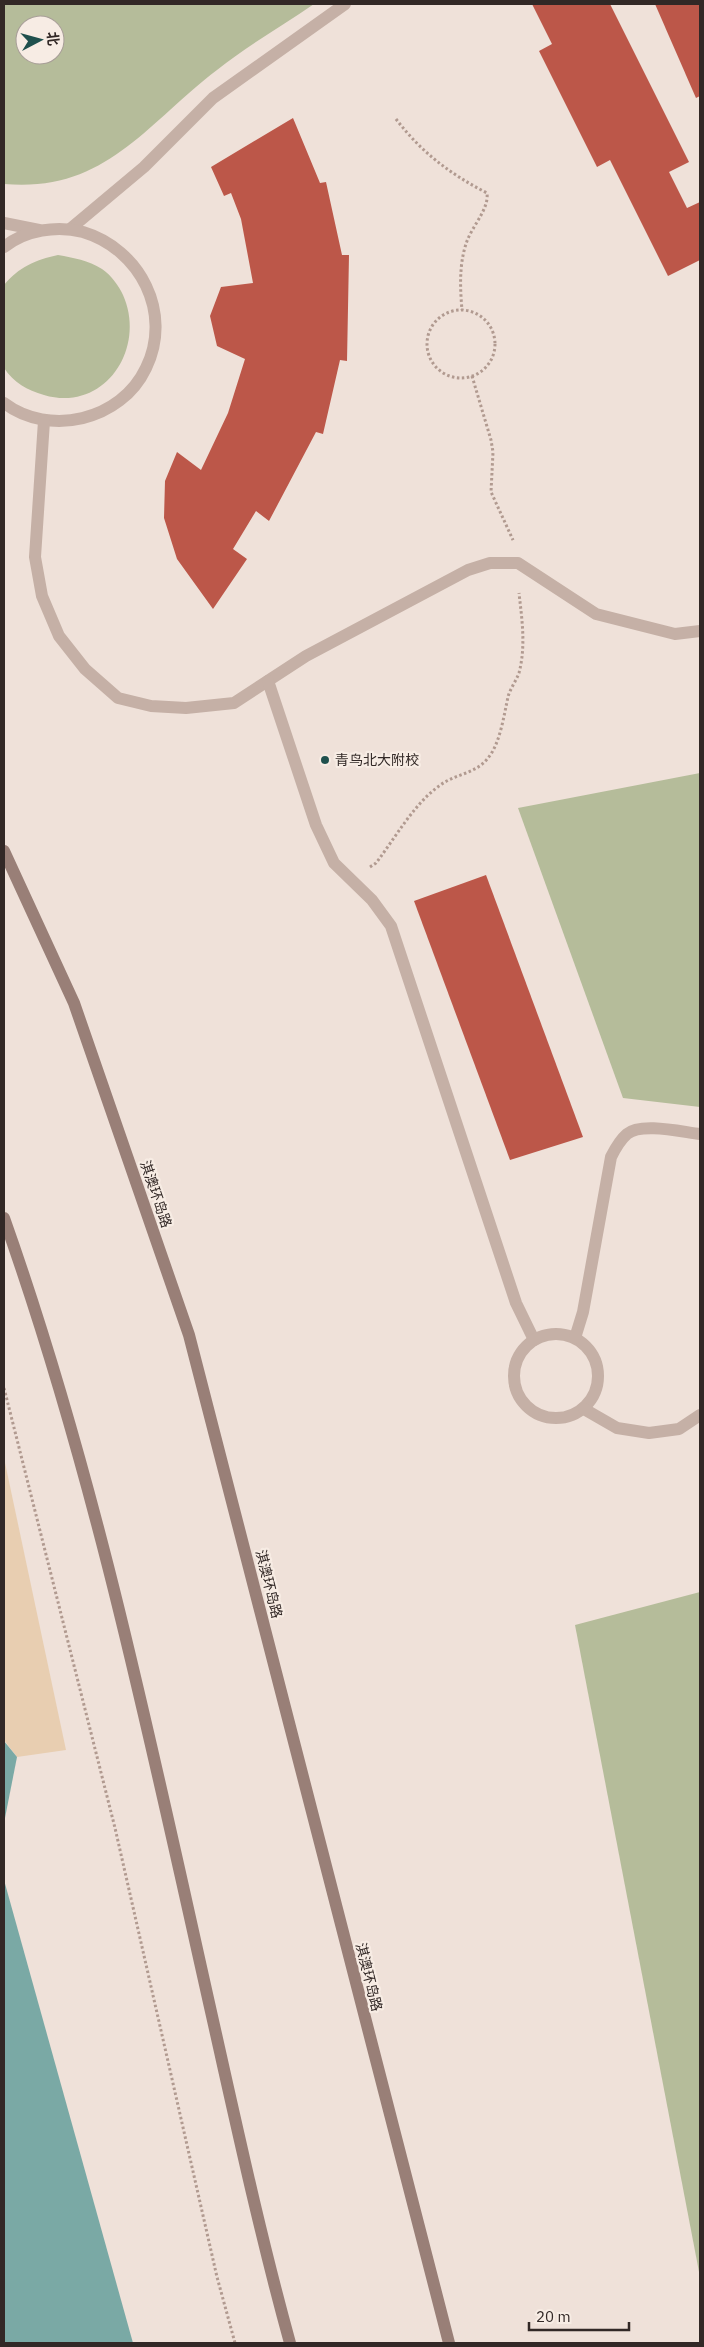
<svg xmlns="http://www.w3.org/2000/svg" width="704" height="2347" font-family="'IBM Plex Sans','Noto Sans SC',sans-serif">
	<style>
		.green { fill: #b5bc9a; fill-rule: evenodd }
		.sand { fill: #e8ceb1 }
		.water { fill: #7aa9a5 }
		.building { fill: #bc5749 }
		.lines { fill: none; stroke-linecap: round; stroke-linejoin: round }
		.path { stroke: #b19a90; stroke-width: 3; stroke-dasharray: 2.5 2.5; stroke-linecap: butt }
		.service { stroke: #c5b0a6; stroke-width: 12 }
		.secondary { stroke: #997f77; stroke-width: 12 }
		.poi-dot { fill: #1f504d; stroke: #f7ece4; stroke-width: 2 }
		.labels { text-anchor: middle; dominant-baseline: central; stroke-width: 4.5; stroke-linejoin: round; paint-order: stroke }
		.poi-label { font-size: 14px; fill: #322826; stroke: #f7ece4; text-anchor: start }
		.street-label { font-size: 14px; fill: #322826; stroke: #f7ece4 }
	</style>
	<rect width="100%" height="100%" fill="#efe1d9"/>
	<g class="green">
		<path d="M4,4H314C282,26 247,46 217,70C145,125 105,193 4,184ZM25,25H55V55H25Z"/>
		<path d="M58,255C74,258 88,260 102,269C111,275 119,286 123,295C147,349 104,413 44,395C27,390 14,383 4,368V285C19,267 35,260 58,255Z"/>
		<polygon points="700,773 700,1107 623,1098 518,808"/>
		<polygon points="700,1592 700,2277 575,1625"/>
	</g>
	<polygon class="sand" points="4,1458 66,1750 17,1757 4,1740"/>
	<g class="water">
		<polygon points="4,1741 17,1757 4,1823"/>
		<polygon points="4,1880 133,2343 4,2343"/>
	</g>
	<g class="building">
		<polygon points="532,4 610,4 689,162 669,172 687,208 700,202 700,260 668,276 610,160 597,167 539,51 552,44"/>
		<polygon points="655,4 700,4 700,96 696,98"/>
		<polygon points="293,118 320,183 326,182 342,255 349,255 347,361 340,360 323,434 316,432 269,521 256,511 233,549 247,559 213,609 177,559 164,518 165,481 177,452 201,470 228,413 245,359 217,346 210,316 221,287 253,283 241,219 231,193 224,196 211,167"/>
		<polygon points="486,875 583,1137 510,1160 414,901"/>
	</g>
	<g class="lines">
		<g class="path">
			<path d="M396,119C421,152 450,174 487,193C489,209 473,225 467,241C459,263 460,287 462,310"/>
			<circle cx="461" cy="344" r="34"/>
			<polyline points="472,376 491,440 493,452 491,492 513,540"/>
			<path d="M370,867L376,863C396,837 413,805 439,786C454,774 476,774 488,758C500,744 504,715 508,697C510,689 516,681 519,673C526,646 522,620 519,593"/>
			<polyline points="4,1388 115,1828 217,2277 235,2343"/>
		</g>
		<g class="service">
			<polyline points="4,223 39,230"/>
			<polyline points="70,229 144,167 213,98 345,4"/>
			<path d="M4,247C25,230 57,225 83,232C140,249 173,313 146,368C121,421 49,437 4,403"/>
			<polyline points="44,421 35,557 42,596 59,636 85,669 118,698 151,706 186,708 234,703 306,656 468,570 490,563 518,563 596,614 675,634 700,631"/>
			<polyline points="268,681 316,825 334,863 372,900 391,926 516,1303 534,1340"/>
			<circle cx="556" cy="1376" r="42"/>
			<path d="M575,1338L583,1312L611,1157C615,1149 620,1140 627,1134C641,1122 682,1132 700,1134"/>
			<polyline points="584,1409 617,1428 649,1433 679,1429 700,1415"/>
		</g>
		<g class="secondary">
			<polyline points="4,851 74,1003 189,1335 449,2343"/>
			<path d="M4,1218C97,1480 153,1754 214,2025C238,2132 261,2238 290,2343"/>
		</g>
	</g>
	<circle class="poi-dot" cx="325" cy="760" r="5"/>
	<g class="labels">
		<g class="poi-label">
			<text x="335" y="760">青鸟北大附校</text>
		</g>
		<g class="street-label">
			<text transform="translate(156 1194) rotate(71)">淇澳环岛路</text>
			<text transform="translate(269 1584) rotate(76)">淇澳环岛路</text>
			<text transform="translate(369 1977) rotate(76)">淇澳环岛路</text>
		</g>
	</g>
	<rect width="704" height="2347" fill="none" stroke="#322826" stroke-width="10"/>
	<g transform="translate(40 40) rotate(84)"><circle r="24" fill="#f7ece4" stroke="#a89e98"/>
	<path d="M0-4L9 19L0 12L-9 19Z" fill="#1f504d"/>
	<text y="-8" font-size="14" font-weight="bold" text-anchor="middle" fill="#322826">北</text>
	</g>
	<path d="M529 2322v8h100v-8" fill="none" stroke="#322826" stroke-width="2.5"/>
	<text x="536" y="2322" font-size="15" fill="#322826" stroke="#f7ece4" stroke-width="4" paint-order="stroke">20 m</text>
</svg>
